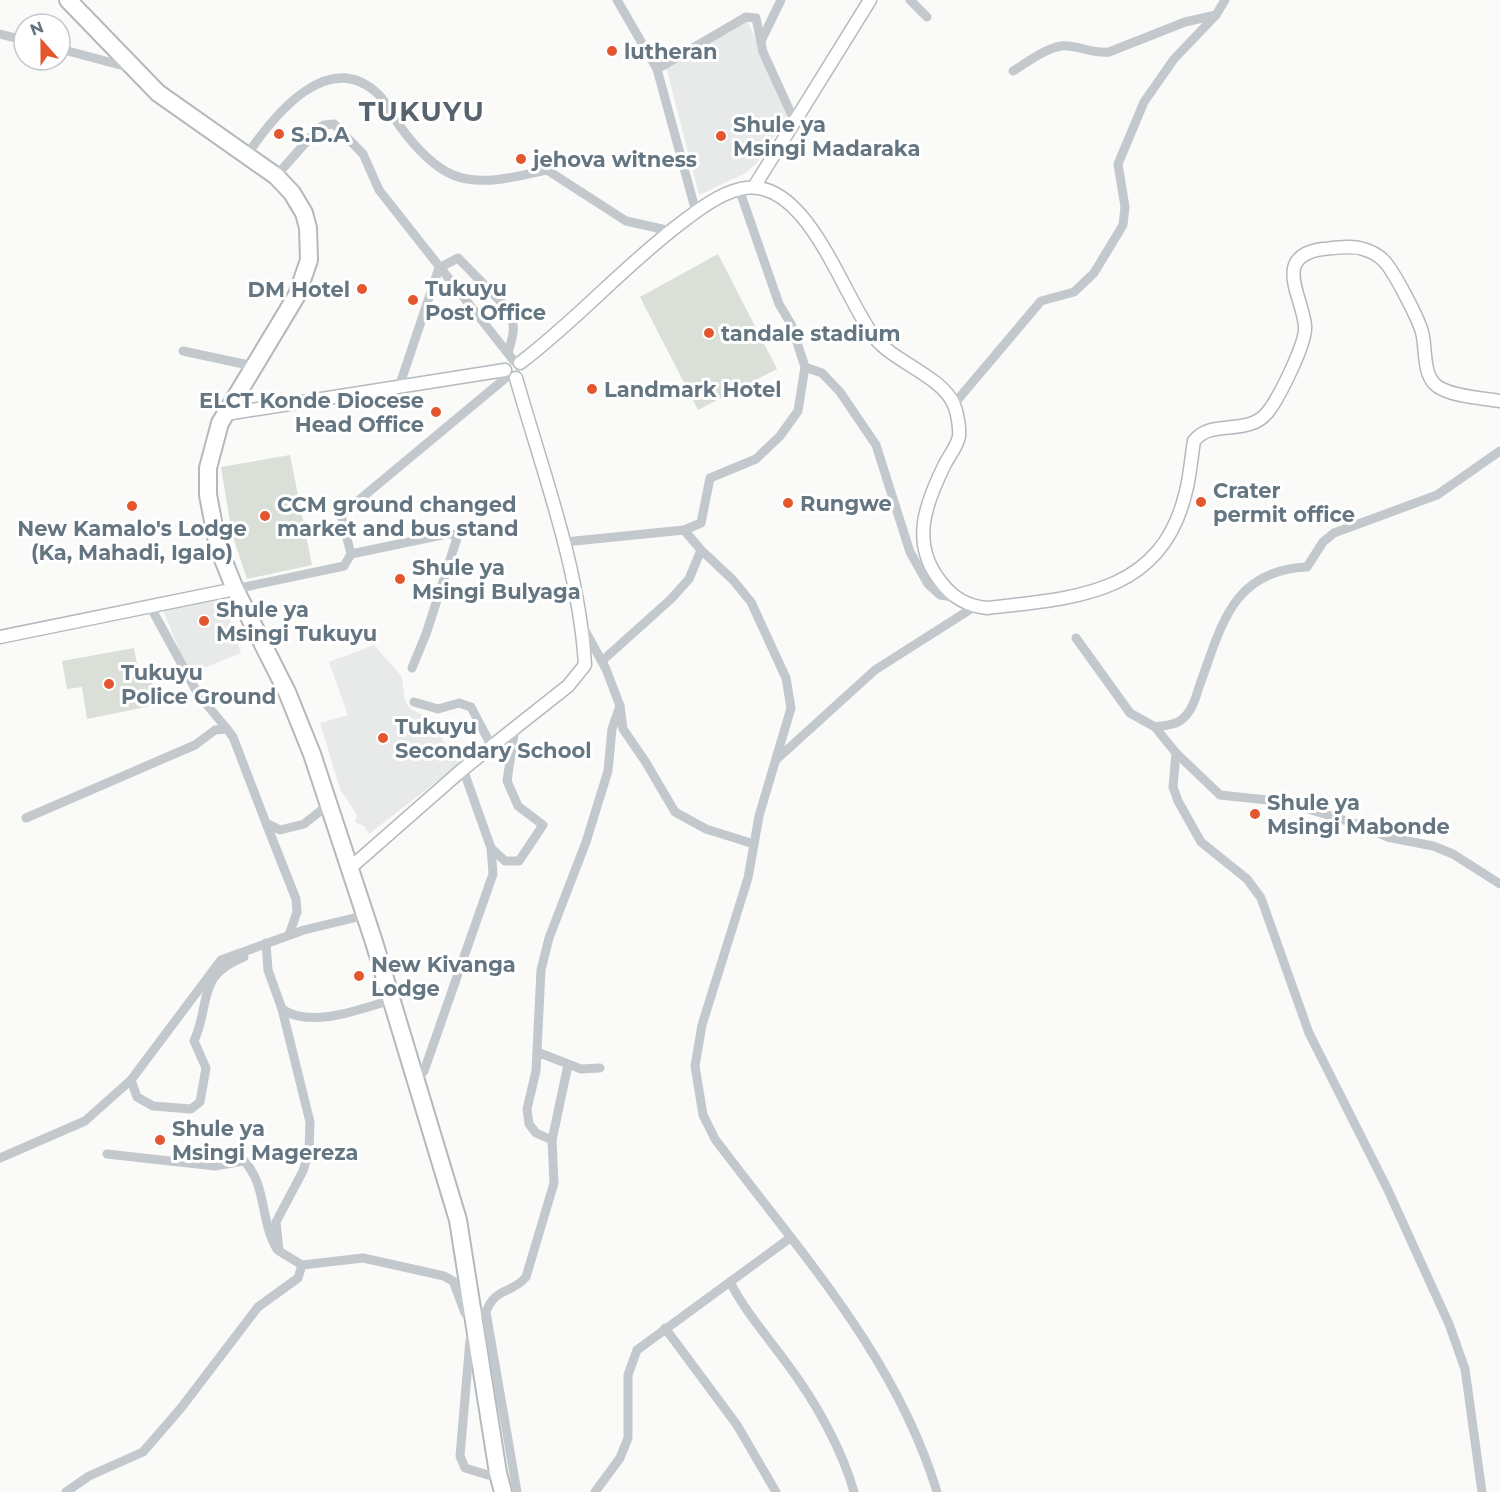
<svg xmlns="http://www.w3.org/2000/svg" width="1500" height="1492" font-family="Montserrat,sans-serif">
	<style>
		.built { fill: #e8e9e9 }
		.pitch { fill: #dadfd7 }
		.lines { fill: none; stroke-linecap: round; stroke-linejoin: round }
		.secondary-casing { stroke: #b3babf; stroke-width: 15 }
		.highway-casing { stroke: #b4b9bd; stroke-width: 20 }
		.street { stroke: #c3c8cc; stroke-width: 9 }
		.secondary { stroke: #fff; stroke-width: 12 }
		.highway { stroke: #fff; stroke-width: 16 }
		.poi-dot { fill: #e4572e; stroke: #fff; stroke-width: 2 }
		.labels { text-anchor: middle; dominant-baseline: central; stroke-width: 6; stroke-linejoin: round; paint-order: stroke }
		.poi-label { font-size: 21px; font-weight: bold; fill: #657683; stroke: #fff; text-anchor: start }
		.district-label { font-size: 27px; font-weight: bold; letter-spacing: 1.5px; fill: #57646e; stroke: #fff }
	</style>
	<rect width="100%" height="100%" fill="#fafaf8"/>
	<g class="built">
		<polygon points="747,20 789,114 757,163 744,174 699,195 666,67"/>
		<polygon points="219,585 241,653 189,674 162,607"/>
		<polygon points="374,645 402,677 405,702 412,710 426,716 459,764 369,834 364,826 355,822 357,815 340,789 320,723 348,715 329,662"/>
	</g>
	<g class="pitch">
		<polygon points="718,254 777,369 698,410 640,297"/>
		<polygon points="290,455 312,565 247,579 232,534 221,467"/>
		<polygon points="134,648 140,680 152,679 156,705 87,719 82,687 67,689 62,661"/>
	</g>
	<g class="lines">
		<defs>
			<g id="secondary">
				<polyline points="754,187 870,0"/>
				<path d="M520,363C577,320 624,266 681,223C698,210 719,194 740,189C806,172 843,298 875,338C894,362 943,377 954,405C957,412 960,428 959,436C958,445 949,456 945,464C925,504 910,544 941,582C953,598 967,606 987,608C1072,598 1160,596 1185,495C1190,478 1191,459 1194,441C1212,417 1250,439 1270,409C1280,395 1307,342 1305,326C1303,297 1271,256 1323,249C1334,248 1352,245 1363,249C1370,251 1378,255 1383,260C1393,269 1418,318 1422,332C1427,350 1421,380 1442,389C1458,397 1482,398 1500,401"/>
				<polyline points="226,414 505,370"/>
				<polyline points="0,637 235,589"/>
				<path d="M349,869L463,769L568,686L585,665C579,567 543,473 516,378"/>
			</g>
			<polyline id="highway" points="68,0 158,93 276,176 292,193 304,213 308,228 309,260 297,295 220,423 208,468 208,495 218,547 235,589 287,692 312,754 374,942 458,1220 498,1473 503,1492"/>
		</defs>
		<use href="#secondary" class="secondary-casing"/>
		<use href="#highway" class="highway-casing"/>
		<g class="street">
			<polyline points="617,0 657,69 696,212"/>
			<polyline points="910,0 927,17"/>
			<polyline points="0,34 24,40"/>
			<polyline points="761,41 781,0"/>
			<polyline points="60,49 128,67"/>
			<polyline points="657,69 746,17 756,18 763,52 795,122"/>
			<path d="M1013,71C1028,62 1044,49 1061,46C1075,44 1092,54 1109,52L1185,22L1216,15"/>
			<path d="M247,155C274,115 329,46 379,95C387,103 393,116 399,125C412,143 432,166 453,175C482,187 518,176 547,170L626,221L671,231"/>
			<polyline points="276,176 317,130 324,125 334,124 363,154 379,190 514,361"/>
			<polyline points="183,351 253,366"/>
			<polyline points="805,367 822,373 840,392 876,445 910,552 928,584 940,595 953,597"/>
			<path d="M399,387L439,268L458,258L508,309C517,326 513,336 508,353"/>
			<polyline points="954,404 1041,301 1074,292 1094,273 1123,225 1125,207 1118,164 1144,102 1174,59 1216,15 1225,0"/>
			<path d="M684,530L701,550L733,580L751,602L786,678L791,708L759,816L748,878L702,1025L695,1066L703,1115L715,1139C798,1250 896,1356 937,1492"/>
			<polyline points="565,542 684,530 701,523 710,478 756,459 780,436 798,411 805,367 791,324 779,304 739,189"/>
			<polyline points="351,554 447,534 458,535 426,634 412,668"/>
			<polyline points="235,589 344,566 351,554 341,515 508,376"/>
			<polyline points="150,606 198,694 227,729"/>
			<polyline points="583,627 606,669 620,706 623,729 645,761 675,812 706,829 754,844"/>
			<polyline points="1076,638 1130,713 1155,727 1176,753 1220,795 1286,802 1363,826 1387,837 1433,846 1453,854 1500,884"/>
			<polyline points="602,661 671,599 689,579 701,550"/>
			<polyline points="414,702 438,709 459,703 471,707 492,747"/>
			<path d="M1155,727C1162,726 1172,725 1178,722C1191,715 1195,700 1199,687C1221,628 1231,570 1307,567L1323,542L1334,533L1437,495L1500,451"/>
			<polyline points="1176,753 1173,787 1178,801 1201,842 1247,879 1261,898 1309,1033 1387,1188 1449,1324 1465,1369 1482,1492"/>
			<polyline points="777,759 875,670 974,607"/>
			<polyline points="26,818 195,745 215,730 227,729 233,737 266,823 280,830 304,824 328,805"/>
			<polyline points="266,823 296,899 297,912 289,935"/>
			<polyline points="491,848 505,861 519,861 543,825 518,806 507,781 515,728"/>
			<polyline points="266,943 268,970 282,1009 310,1122 309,1151 303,1171 276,1222 279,1251 302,1265 363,1258 444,1276 453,1281 465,1313"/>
			<path d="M282,1009C310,1029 361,1009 391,1000"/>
			<polyline points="537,1052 581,1069 600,1068"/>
			<path d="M131,1080L137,1097L153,1106L191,1109L200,1102L206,1068L194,1041C211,1004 196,975 244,957"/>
			<polyline points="415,1082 424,1071 493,874 491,848 463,769"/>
			<polyline points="552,1140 536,1133 529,1124 527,1109 536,1071 541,970 549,938 586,842 608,771 612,729 620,706"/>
			<path d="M107,1154L215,1166L244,1161C267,1184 260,1222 277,1249"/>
			<polyline points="0,1158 85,1121 131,1080 221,960 304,930 366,915"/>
			<path d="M730,1282C746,1313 768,1337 788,1365C815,1401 842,1449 854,1492"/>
			<polyline points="486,1312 517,1492"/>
			<path d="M474,1313L486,1312C495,1287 512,1294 526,1277L554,1183L552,1140L568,1065"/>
			<polyline points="665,1328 737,1425 776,1492"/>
			<polyline points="470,1340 460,1456 465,1468 488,1475 498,1473"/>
			<polyline points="66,1492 89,1476 143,1452 181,1408 258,1307 298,1278 302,1265"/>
			<polyline points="595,1492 620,1458 628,1438 628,1375 637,1350 790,1238"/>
		</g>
		<use href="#secondary" class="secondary"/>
		<use href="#highway" class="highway"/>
	</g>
	<g class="poi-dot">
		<circle cx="612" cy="51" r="6"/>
		<circle cx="279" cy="134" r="6"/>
		<circle cx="721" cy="136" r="6"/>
		<circle cx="521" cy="159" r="6"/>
		<circle cx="362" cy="289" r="6"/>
		<circle cx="413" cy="300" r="6"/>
		<circle cx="709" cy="333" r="6"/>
		<circle cx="592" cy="389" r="6"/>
		<circle cx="436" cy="412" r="6"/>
		<circle cx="1201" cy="502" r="6"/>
		<circle cx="788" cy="503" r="6"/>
		<circle cx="132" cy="506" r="6"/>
		<circle cx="265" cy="516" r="6"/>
		<circle cx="400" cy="579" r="6"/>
		<circle cx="204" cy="621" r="6"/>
		<circle cx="109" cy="684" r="6"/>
		<circle cx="383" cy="738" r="6"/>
		<circle cx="1255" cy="814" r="6"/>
		<circle cx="359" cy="976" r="6"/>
		<circle cx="160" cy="1140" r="6"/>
	</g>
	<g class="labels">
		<g class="poi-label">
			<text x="624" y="51">lutheran</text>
			<text x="733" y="124">Shule ya<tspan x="733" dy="24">Msingi Madaraka</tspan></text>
			<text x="291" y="134">S.D.A</text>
			<text x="533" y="159">jehova witness</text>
			<text x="425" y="288">Tukuyu<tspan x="425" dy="24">Post Office</tspan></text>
			<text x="350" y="289" text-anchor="end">DM Hotel</text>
			<text x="721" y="333">tandale stadium</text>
			<text x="604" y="389">Landmark Hotel</text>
			<text x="424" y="400" text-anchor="end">ELCT Konde Diocese<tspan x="424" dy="24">Head Office</tspan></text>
			<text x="1213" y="490">Crater<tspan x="1213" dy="24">permit office</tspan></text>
			<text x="800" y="503">Rungwe</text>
			<text x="277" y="504">CCM ground changed<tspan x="277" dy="24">market and bus stand</tspan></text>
			<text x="132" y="528" text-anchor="middle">New Kamalo's Lodge<tspan x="132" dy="24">(Ka, Mahadi, Igalo)</tspan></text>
			<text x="412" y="567">Shule ya<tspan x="412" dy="24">Msingi Bulyaga</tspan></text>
			<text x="216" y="609">Shule ya<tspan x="216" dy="24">Msingi Tukuyu</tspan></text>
			<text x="121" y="672">Tukuyu<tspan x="121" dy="24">Police Ground</tspan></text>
			<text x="395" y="726">Tukuyu<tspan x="395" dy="24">Secondary School</tspan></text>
			<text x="1267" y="802">Shule ya<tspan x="1267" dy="24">Msingi Mabonde</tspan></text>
			<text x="371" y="964">New Kivanga<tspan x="371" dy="24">Lodge</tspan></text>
			<text x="172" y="1128">Shule ya<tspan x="172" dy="24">Msingi Magereza</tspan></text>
		</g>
		<g class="district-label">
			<text x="422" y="111">TUKUYU</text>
		</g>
	</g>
	<g transform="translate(42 42) rotate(339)"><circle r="28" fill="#ffffff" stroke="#c1c8cd" stroke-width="1.5"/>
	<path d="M0-4.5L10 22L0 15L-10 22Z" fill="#e4572e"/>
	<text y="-9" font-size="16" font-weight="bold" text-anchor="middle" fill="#657683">N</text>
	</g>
</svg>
